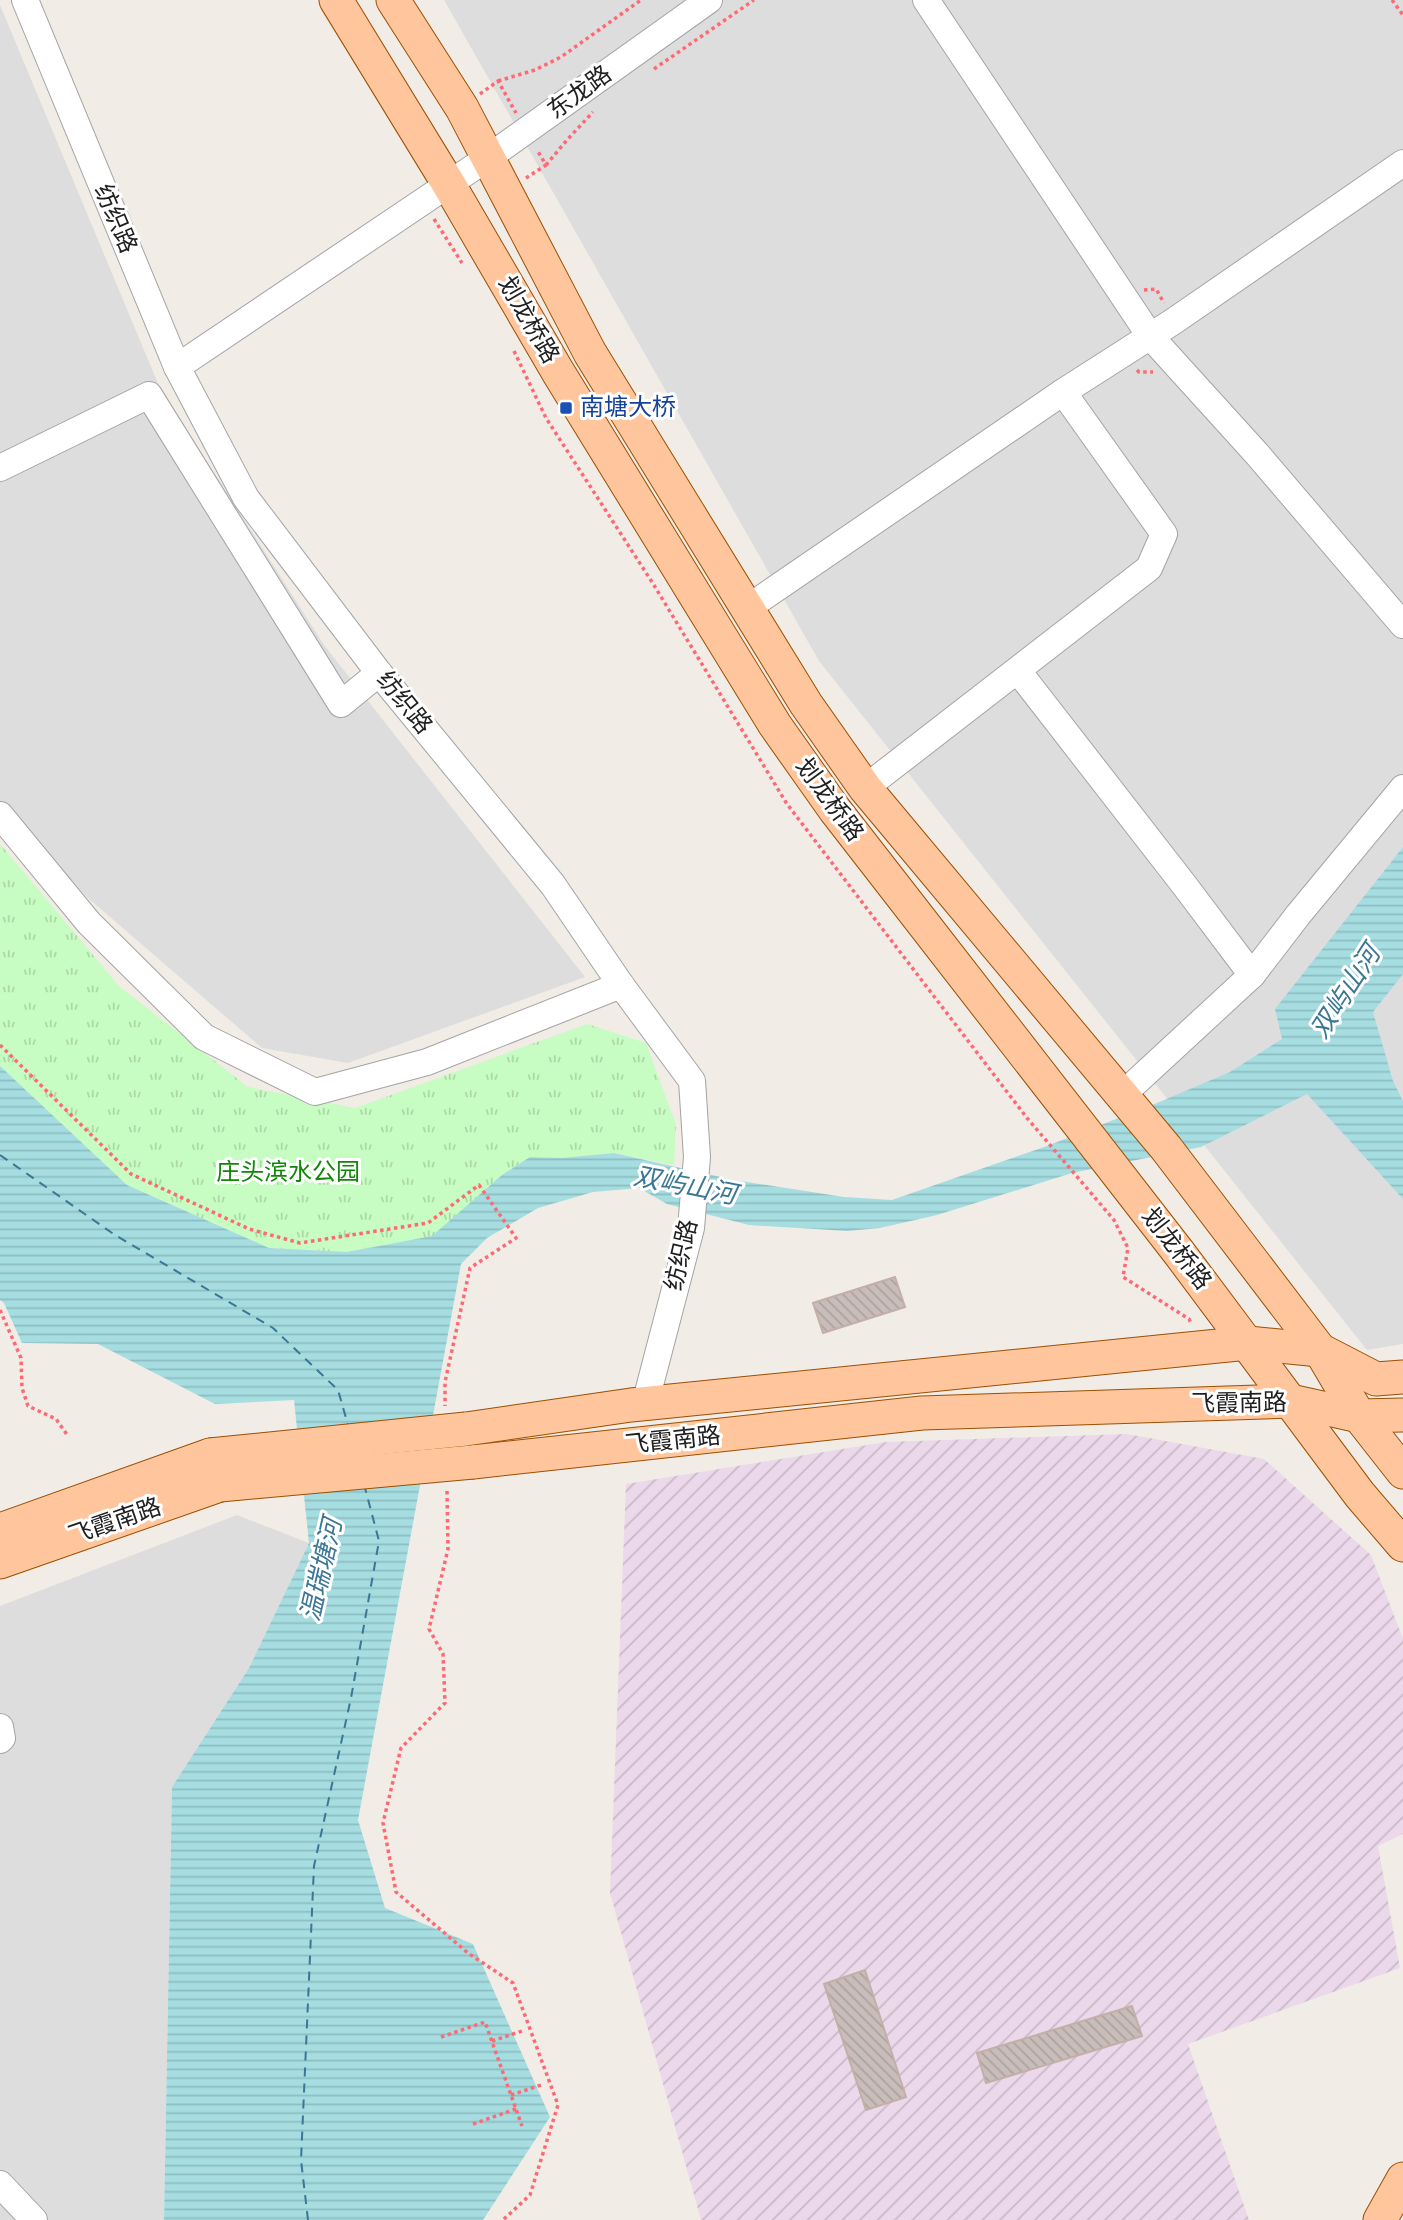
<svg xmlns="http://www.w3.org/2000/svg" width="1403" height="2220" font-family="'Alegreya Sans','Noto Sans SC',sans-serif">
	<style>
		.residential { fill: #dedddd }
		.industrial { fill: url(#industrial-furrows) }
		.park { fill: url(#park-tufts) }
		.water { fill: url(#water-rules) }
		.lines { fill: none; stroke-linecap: round; stroke-linejoin: round }
		.ferry { stroke: #3b7795; stroke-width: 2; stroke-dasharray: 9 7; stroke-linecap: butt }
		.building { fill: url(#building-back-hatch); stroke: #c4afa8; stroke-width: 2 }
		.minor-casing { stroke: #a4a4a4; stroke-width: 28 }
		.major-casing { stroke: #9c4f00; stroke-width: 35 }
		.path { stroke: #ff6973; stroke-width: 3.5; stroke-dasharray: 3.5 3.5; stroke-linecap: butt }
		.minor { stroke: #fff; stroke-width: 26 }
		.major { stroke: #ffc59d; stroke-width: 33 }
		.major-bridge-casing { stroke: #9c4f00; stroke-width: 35; stroke-linecap: butt }
		.major-bridge { stroke: #ffc59d; stroke-width: 33 }
		.transit-dot { fill: #1a4fb4; stroke: #fff; stroke-width: 2.5 }
		.labels { text-anchor: middle; dominant-baseline: central; stroke-width: 6; stroke-linejoin: round; paint-order: stroke }
		.street-label { font-size: 24px; fill: #202020; stroke: #fff }
		.transit-label { font-size: 24px; fill: #164399; stroke: #fff; text-anchor: start }
		.park-label { font-size: 24px; fill: #108706; stroke: #fff }
		.water-label { font-size: 26px; font-style: italic; fill: #3b7795; stroke: #fff }
	</style>
	<defs>
		<pattern id="industrial-furrows" width="10" height="10" patternUnits="userSpaceOnUse" patternTransform="scale(1.75)"><rect width="10" height="10" fill="#ebd8ea"/><path d="M-1 1l2-2M0 10L10 0M9 11l2-2" fill="none" stroke="#c9b9c8"/></pattern>
		<pattern id="park-tufts" width="24" height="20" patternUnits="userSpaceOnUse" patternTransform="scale(1.75)"><rect width="24" height="20" fill="#c7fcc2"/><path d="M3 7l-1-3M5 7V3M7 7l1-3M15 17l-1-3M17 17v-4M19 17l1-3" fill="none" stroke="#abd8a6"/></pattern>
		<pattern id="water-rules" width="6" height="5" patternUnits="userSpaceOnUse" patternTransform="scale(1.75)"><rect width="6" height="5" fill="#a5dde1"/><path d="M0 2.5h6" fill="none" stroke="#8ebdc1"/></pattern>
		<pattern id="building-back-hatch" width="6" height="6" patternUnits="userSpaceOnUse" patternTransform="scale(1.75)"><rect width="6" height="6" fill="#c9bdb9"/><path d="M-1 5l2 2M0 0l6 6M5-1l2 2" fill="none" stroke="#aca29f"/></pattern>
	</defs>
	<rect width="100%" height="100%" fill="#f1ece6"/>
	<g class="residential">
		<polygon points="444,0 1403,0 1403,1344 1367,1350 819,661"/>
		<polygon points="0,5 159,386 324,645 585,977 348,1063 262,1048 88,898 0,801"/>
		<polygon points="237,1515 309,1543 249,1668 172,1787 164,2220 0,2220 0,1606"/>
	</g>
	<polygon class="industrial" points="1127,1434 1264,1459 1371,1555 1403,1639 1403,1834 1378,1846 1400,1968 1188,2044 1249,2220 701,2220 610,1893 626,1484 886,1442"/>
	<polygon class="park" points="0,844 119,986 248,1087 355,1108 587,1024 646,1043 676,1125 674,1165 614,1153 562,1158 530,1157 502,1175 433,1236 347,1252 269,1248 127,1185 0,1066"/>
	<polygon class="water" points="1403,847 1403,974 1373,1012 1393,1081 1403,1101 1403,1199 1307,1094 1201,1147 1072,1173 937,1215 880,1228 847,1231 749,1225 667,1204 639,1188 593,1192 538,1208 487,1238 461,1264 358,1820 385,1908 473,1944 550,2117 483,2220 164,2220 172,1787 249,1668 309,1543 294,1400 215,1404 98,1344 22,1343 4,1303 0,1300 0,1066 127,1185 269,1248 347,1252 432,1236 502,1175 530,1157 562,1158 614,1153 734,1180 844,1197 892,1200 1047,1146 1157,1103 1230,1072 1282,1039 1275,1009"/>
	<g class="lines">
		<g class="ferry">
			<polyline points="0,1155 115,1235 273,1328 338,1390 348,1425"/>
			<polyline points="308,2220 301,2160 314,1866 351,1698 379,1541 365,1488"/>
		</g>
	</g>
	<g class="building">
		<polygon points="895,1277 905,1307 823,1333 813,1303"/>
		<polygon points="865,1970 906,2097 866,2110 824,1984"/>
		<polygon points="1132,2006 1142,2036 986,2083 977,2053"/>
	</g>
	<g class="lines">
		<defs>
			<g id="minor">
				<polyline points="25,0 177,367 246,498 379,673 553,885 621,985 692,1081 697,1157 691,1228 645,1404"/>
				<polyline points="926,0 1150,336 1257,454 1403,625"/>
				<polyline points="177,367 489,157 709,0"/>
				<polyline points="0,468 149,395 341,704 379,673"/>
				<polyline points="746,609 1063,392 1174,321 1403,163"/>
				<polyline points="1018,671 1185,886 1252,975"/>
				<polyline points="865,788 1149,568 1164,534 1063,392"/>
				<polyline points="0,815 89,923 204,1037 315,1092 427,1062 621,985"/>
				<polyline points="1122,1095 1252,975 1298,915 1403,788"/>
				<polyline points="0,1727 2,1738 0,1740"/>
				<polyline points="0,2184 34,2220"/>
			</g>
			<g id="major">
				<polyline points="336,0 448,183 558,372 775,725 835,810 1180,1254 1360,1495 1403,1545"/>
				<polyline points="393,0 462,108 590,353 806,704 865,788 1166,1148 1320,1350 1359,1416 1403,1472"/>
				<polyline points="466,1429 631,1405 1248,1343 1320,1350 1376,1379 1403,1377"/>
				<polyline points="473,1462 922,1413 1291,1401 1359,1416 1403,1415"/>
				<polyline points="0,1530 210,1455"/>
				<polyline points="0,1562 220,1485"/>
				<polyline points="1380,2220 1403,2179"/>
			</g>
		</defs>
		<use href="#minor" class="minor-casing"/>
		<use href="#major" class="major-casing"/>
		<g class="path">
			<polyline points="1392,0 1403,15"/>
			<polyline points="654,69 754,0"/>
			<polyline points="498,81 535,70 561,57 641,0"/>
			<polyline points="480,94 498,81 516,113"/>
			<polyline points="546,165 567,140 593,112"/>
			<polyline points="526,178 546,165 537,150"/>
			<polyline points="434,219 462,263"/>
			<polyline points="1144,290 1156,289 1164,303"/>
			<polyline points="514,351 546,418 652,582 787,804 1027,1118 1114,1220 1128,1248 1123,1277 1189,1319 1191,1323"/>
			<polyline points="1137,370 1139,372 1153,372"/>
			<polyline points="0,1045 131,1174 249,1229 300,1243 428,1223 479,1185 516,1238 470,1268 445,1382 445,1406"/>
			<polyline points="0,1310 21,1358 22,1388 28,1406 56,1419 68,1436"/>
			<polyline points="447,1491 448,1549 429,1629 443,1654 445,1703 401,1748 383,1823 396,1892 468,1953 513,1983 558,2105 530,2195 503,2220"/>
			<polyline points="441,2037 485,2022 522,2126"/>
			<polyline points="492,2041 525,2030"/>
			<polyline points="511,2095 544,2084"/>
			<polyline points="473,2124 516,2109"/>
		</g>
		<use href="#minor" class="minor"/>
		<use href="#major" class="major"/>
		<defs>
			<g id="major-bridge">
				<polyline points="210,1455 466,1429"/>
				<polyline points="220,1485 473,1462"/>
			</g>
		</defs>
		<use href="#major-bridge" class="major-bridge-casing"/>
		<use href="#major-bridge" class="major-bridge"/>
	</g>
	<rect class="transit-dot" x="559" y="401" width="14" height="14" rx="3.5"/>
	<g class="labels">
		<g class="street-label">
			<text transform="translate(580 93) rotate(-36)">东龙路</text>
			<text transform="translate(115 219) rotate(67)">纺织路</text>
			<text transform="translate(528 320) rotate(60)">划龙桥路</text>
			<text transform="translate(404 703) rotate(51)">纺织路</text>
			<text transform="translate(829 800) rotate(54)">划龙桥路</text>
			<text transform="translate(1176 1249) rotate(52)">划龙桥路</text>
			<text transform="translate(682 1255) rotate(-77)">纺织路</text>
			<text transform="translate(1239 1404) rotate(-1)">飞霞南路</text>
			<text transform="translate(673 1441) rotate(-6)">飞霞南路</text>
			<text transform="translate(115 1522) rotate(-19)">飞霞南路</text>
		</g>
		<g class="transit-label">
			<text x="580" y="408">南塘大桥</text>
		</g>
		<g class="park-label">
			<text x="288" y="1173">庄头滨水公园</text>
		</g>
		<g class="water-label">
			<text transform="translate(1346 992) rotate(-57)">双屿山河</text>
			<text transform="translate(685 1186) rotate(11)">双屿山河</text>
			<text transform="translate(322 1570) rotate(-77)">温瑞塘河</text>
		</g>
	</g>
</svg>
